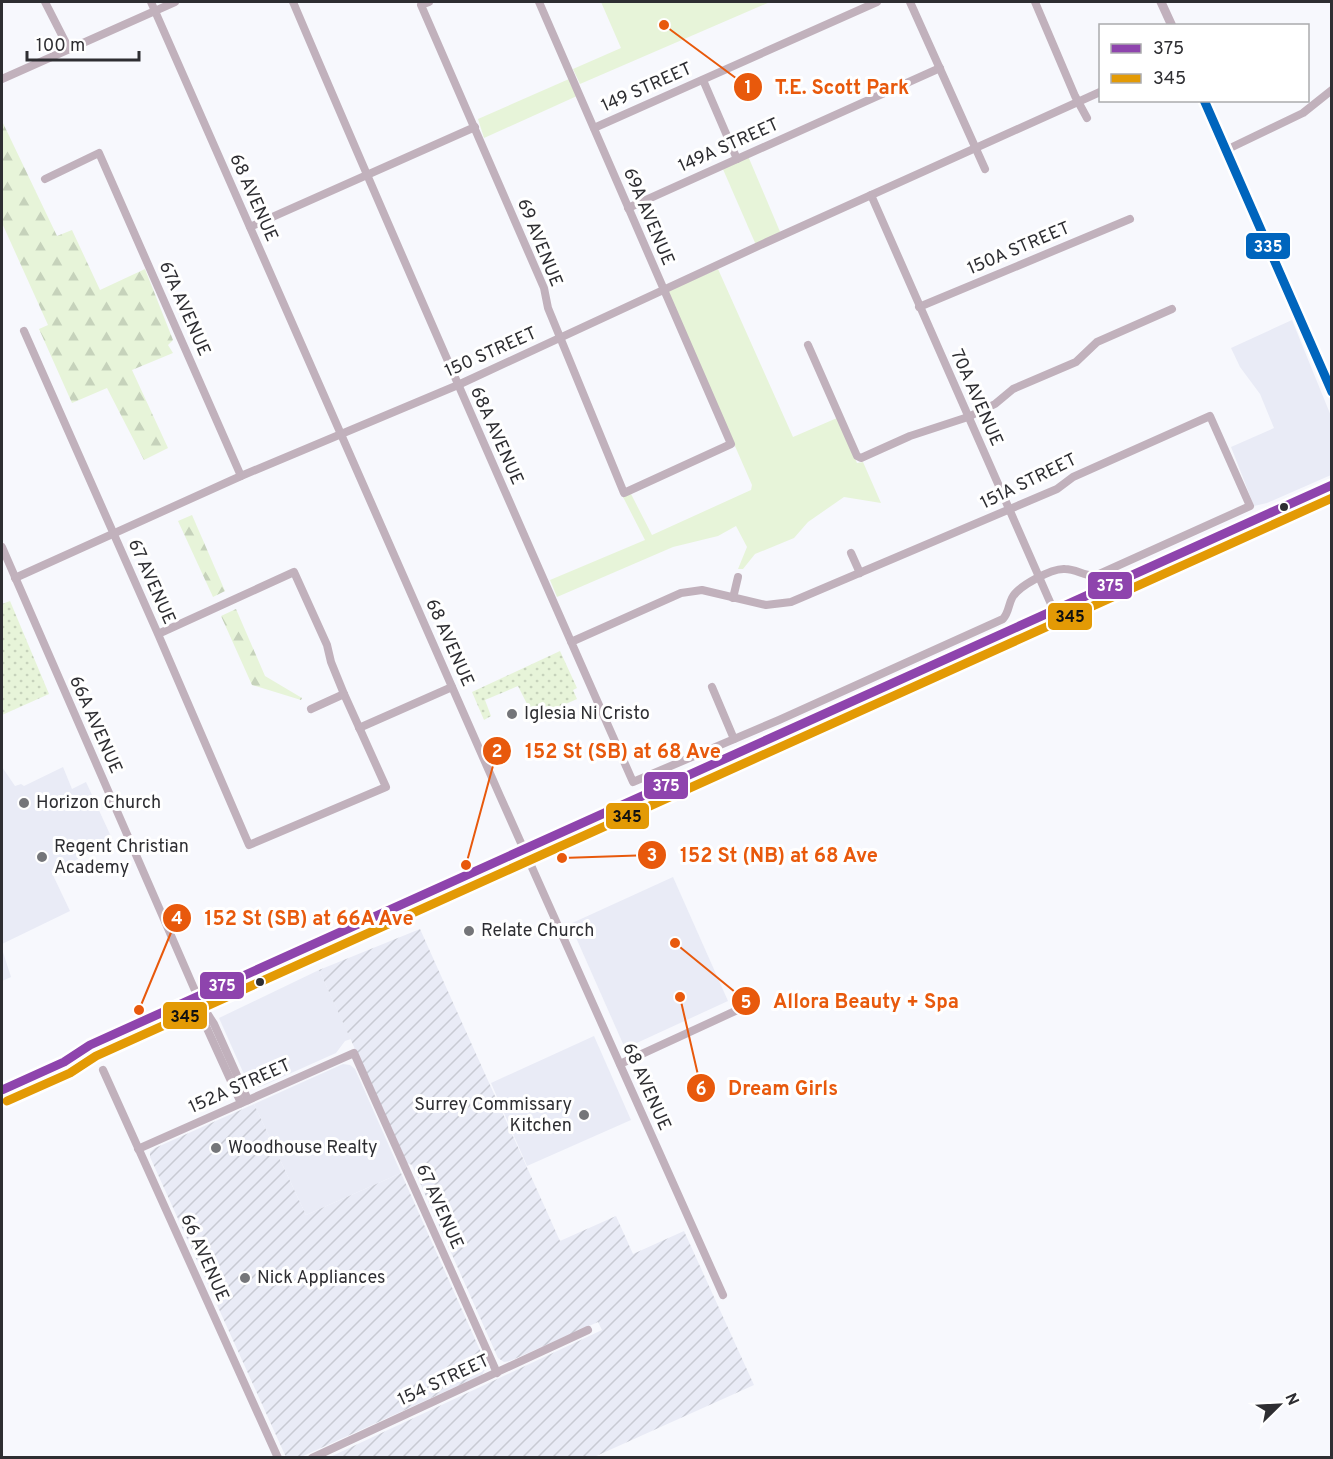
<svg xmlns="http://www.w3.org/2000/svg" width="1333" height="1459" font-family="Overpass,sans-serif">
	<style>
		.built { fill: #e9ebf6 }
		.industrial { fill: url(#industrial-furrows) }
		.grass { fill: url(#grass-dots) }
		.forest { fill: url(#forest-firs) }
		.green { fill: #e7f4d9 }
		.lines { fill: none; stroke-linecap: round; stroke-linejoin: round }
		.minor { stroke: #c1b1bc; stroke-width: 8 }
		.major { stroke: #c1b1bd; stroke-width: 9 }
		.bus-1-casing { stroke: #fff; stroke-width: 14 }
		.bus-2-casing { stroke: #fff; stroke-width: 14 }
		.bus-3-casing { stroke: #fff; stroke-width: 14 }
		.bus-1 { stroke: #8e44ad; stroke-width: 9 }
		.bus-2 { stroke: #e39a05; stroke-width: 9 }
		.bus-3 { stroke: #0065bd; stroke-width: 9 }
		.bus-dot { fill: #2e2e32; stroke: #fff; stroke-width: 2 }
		.poi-dot { fill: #747579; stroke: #fff; stroke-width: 2 }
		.labels { text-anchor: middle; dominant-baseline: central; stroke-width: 6; stroke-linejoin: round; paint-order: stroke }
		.street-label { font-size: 18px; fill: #2e2e32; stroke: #fff }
		.poi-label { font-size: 18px; fill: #2e2e32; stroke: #fff; text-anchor: start }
		.leader { fill: none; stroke: #e8590c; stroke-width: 2 }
		.callout-dot { fill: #e8590c; stroke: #fff; stroke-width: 2 }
		.mark-label { font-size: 18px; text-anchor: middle; font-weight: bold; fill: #fff }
		.callout-label { font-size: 20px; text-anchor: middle; font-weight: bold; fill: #e8590c; stroke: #fff; stroke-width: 6; stroke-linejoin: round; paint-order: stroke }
		.line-badge { stroke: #fff; stroke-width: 2 }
		.badge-label { font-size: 16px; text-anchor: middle; font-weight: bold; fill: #fff }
		.pale-badge-label { font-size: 16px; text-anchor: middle; font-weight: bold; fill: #111 }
	</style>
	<defs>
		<pattern id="industrial-furrows" width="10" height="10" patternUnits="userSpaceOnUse" patternTransform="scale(1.5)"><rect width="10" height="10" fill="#e9ebf6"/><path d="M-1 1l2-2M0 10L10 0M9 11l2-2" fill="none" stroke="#c8cad3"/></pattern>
		<pattern id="grass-dots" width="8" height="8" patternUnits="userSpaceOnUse" patternTransform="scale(1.5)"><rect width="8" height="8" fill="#e7f4d9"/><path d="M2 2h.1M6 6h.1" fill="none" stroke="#c6d2bb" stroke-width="1.8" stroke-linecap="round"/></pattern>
		<pattern id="forest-firs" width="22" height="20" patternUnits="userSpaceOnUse" patternTransform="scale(1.5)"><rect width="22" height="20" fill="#e7f4d9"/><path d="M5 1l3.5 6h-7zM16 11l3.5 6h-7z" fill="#c6d2bb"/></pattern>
	</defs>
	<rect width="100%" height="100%" fill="#f7f8fd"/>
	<g class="built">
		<polygon points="1292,320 1331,416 1331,475 1267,503 1254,506 1231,447 1274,428 1260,394 1240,367 1231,348"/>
		<polygon points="2,767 15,786 21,784 24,786 63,767 72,789 86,782 114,843 51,871 70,911 2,944"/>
		<polygon points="673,877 728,1001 628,1047 624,1046 570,924"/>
		<polygon points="2,949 11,977 2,981"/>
		<polygon points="319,970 351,1039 345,1041 336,1053 260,1087 252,1087 247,1081 219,1018"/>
		<polygon points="594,1036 631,1120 527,1166 491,1083"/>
		<polygon points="343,1064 350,1065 355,1069 401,1173 306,1215 254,1104"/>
	</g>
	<g class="industrial">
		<polygon points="420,929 560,1241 616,1216 633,1254 684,1231 754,1385 594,1457 330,1457 602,1330 598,1322 510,1361 504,1362 498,1358 412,1165 407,1163 319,970"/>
		<polygon points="254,1104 306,1215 401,1173 487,1366 482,1375 301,1457 287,1457 285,1455 150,1157 150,1152 155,1148"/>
	</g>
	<g class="grass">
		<polygon points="10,601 49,694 2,715 2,604"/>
		<polygon points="560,651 577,688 573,690 577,699 534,718 518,686 485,700 491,716 484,720 472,692"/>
	</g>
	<g class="forest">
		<polygon points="2,121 57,236 72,230 100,290 145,269 173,340 168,345 173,353 132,370 168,448 144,460 107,388 72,403 39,329 48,325 2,223"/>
		<polygon points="192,515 225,591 213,597 178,521"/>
		<polygon points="236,609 265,676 302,698 301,700 252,685 221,616"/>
	</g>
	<g class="green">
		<polygon points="601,2 770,2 580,84 573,69 621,48"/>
		<polygon points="569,79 577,96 484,138 478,119"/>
		<polygon points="748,156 781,234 756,245 722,167"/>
		<polygon points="718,269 793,437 837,418 857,463 863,462 881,503 844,497 808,522 794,538 755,554 743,569 738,569 747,547 736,526 718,536 673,547 557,597 550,580 645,540 623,497 631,494 652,535 751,490 752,485 667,291"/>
	</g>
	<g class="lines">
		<g class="minor">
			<polyline points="45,2 69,49"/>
			<polyline points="151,2 500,796 723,1295"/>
			<path d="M293,2C404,263 518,522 633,782L779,720L1003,619C1009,612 1008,606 1012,598C1018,586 1052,568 1065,569C1077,569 1087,578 1097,575L1250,506L1210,416L1073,477L1057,489L791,602L766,605L702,590L681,593L571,642"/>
			<polyline points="429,2 421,5 544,288 548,308 624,493 731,444 539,2"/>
			<polyline points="910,2 985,169"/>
			<polyline points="1035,2 1075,96 1087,118"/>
			<polyline points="2,79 175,2"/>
			<polyline points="703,80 737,159"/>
			<polyline points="594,128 877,2"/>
			<polyline points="1226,150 1303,113 1332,90"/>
			<polyline points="45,179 99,153 241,476"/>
			<polyline points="871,195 1054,611"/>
			<polyline points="628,208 940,68"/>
			<polyline points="250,227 475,127"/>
			<polyline points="919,307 1130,219"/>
			<polyline points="24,331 158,634 249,845 386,787 344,694 331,662 327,645 294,572 158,634"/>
			<polyline points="808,345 857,456 861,458 910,436 968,417 995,404 1013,389 1076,362 1097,342 1172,309"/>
			<polyline points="2,547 200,1002 214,1024 248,1100"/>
			<polyline points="851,553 860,573"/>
			<polyline points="15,578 241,476 458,385 767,242 1100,92"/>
			<polyline points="733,598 738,577"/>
			<polyline points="712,687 734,739"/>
			<polyline points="311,709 344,694"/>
			<polyline points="359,728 452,687"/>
			<polyline points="206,1014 205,1024 241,1103"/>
			<polyline points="620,1064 744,1007"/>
			<polyline points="103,1070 278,1458"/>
			<polyline points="138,1149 354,1053 497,1373"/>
			<polyline points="312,1458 588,1330"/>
		</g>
		<g class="major">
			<polyline points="1161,2 1172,26"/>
			<polyline points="1204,100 1332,393"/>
			<polyline points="69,1061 95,1056 1332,500"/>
			<polyline points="2,1090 64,1062 90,1045 1332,485"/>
		</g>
		<defs>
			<polyline id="bus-1" points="2,1090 64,1062 90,1045 1332,485"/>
			<polyline id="bus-2" points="7,1101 70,1073 96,1056 1332,498"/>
			<polyline id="bus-3" points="1204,100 1332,392"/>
		</defs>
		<use href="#bus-1" class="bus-1-casing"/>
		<use href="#bus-2" class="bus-2-casing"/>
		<use href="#bus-3" class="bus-3-casing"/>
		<use href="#bus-1" class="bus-1"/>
		<use href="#bus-2" class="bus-2"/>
		<use href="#bus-3" class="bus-3"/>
	</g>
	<g class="bus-dot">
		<circle cx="1284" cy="507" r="5"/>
		<circle cx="260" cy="982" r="5"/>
	</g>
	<g class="poi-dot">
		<circle cx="512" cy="714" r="6"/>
		<circle cx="24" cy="803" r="6"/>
		<circle cx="42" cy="857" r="6"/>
		<circle cx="469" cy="931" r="6"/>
		<circle cx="584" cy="1115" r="6"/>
		<circle cx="216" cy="1148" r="6"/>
		<circle cx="245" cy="1278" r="6"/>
	</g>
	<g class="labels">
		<g class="street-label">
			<text transform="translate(647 88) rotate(-24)">149 STREET</text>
			<text transform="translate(729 146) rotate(-24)">149A STREET</text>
			<text transform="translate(253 198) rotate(66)">68 AVENUE</text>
			<text transform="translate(648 217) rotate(67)">69A AVENUE</text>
			<text transform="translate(539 243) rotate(68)">69 AVENUE</text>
			<text transform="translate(1019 249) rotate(-23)">150A STREET</text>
			<text transform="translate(184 309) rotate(66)">67A AVENUE</text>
			<text transform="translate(491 353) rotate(-24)">150 STREET</text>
			<text transform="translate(976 398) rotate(66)">70A AVENUE</text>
			<text transform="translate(496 436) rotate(66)">68A AVENUE</text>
			<text transform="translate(1029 482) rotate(-26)">151A STREET</text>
			<text transform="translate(151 582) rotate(66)">67 AVENUE</text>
			<text transform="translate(449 643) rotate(66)">68 AVENUE</text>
			<text transform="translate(95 725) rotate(66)">66A AVENUE</text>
			<text transform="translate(240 1087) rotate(-24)">152A STREET</text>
			<text transform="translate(646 1087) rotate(66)">68 AVENUE</text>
			<text transform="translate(439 1207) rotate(66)">67 AVENUE</text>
			<text transform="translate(204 1258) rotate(66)">66 AVENUE</text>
			<text transform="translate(444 1381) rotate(-25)">154 STREET</text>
		</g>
		<g class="poi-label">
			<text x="524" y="714">Iglesia Ni Cristo</text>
			<text x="36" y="803">Horizon Church</text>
			<text x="54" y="847">Regent Christian<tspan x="54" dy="21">Academy</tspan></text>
			<text x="481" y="931">Relate Church</text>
			<text x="572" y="1105" text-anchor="end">Surrey Commissary<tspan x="572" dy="21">Kitchen</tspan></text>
			<text x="228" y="1148">Woodhouse Realty</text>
			<text x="257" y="1278">Nick Appliances</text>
		</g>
	</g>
	<path class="leader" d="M664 25L748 87M466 865L497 751M562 858L652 855M139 1010L177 918M675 943L746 1001M680 997L701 1088"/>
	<g class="callout-dot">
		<circle cx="664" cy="25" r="6"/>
		<circle cx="466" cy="865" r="6"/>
		<circle cx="562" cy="858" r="6"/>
		<circle cx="139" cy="1010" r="6"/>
		<circle cx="675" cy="943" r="6"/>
		<circle cx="680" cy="997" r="6"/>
		<circle cx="748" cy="87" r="15"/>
		<circle cx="497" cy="751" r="15"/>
		<circle cx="652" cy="855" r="15"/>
		<circle cx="177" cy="918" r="15"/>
		<circle cx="746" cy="1001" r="15"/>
		<circle cx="701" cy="1088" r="15"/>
	</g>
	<g class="mark-label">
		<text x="748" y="93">1</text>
		<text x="497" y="757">2</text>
		<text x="652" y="861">3</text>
		<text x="177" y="924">4</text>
		<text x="746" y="1008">5</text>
		<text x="701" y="1095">6</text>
	</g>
	<g class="callout-label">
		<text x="842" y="94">T.E. Scott Park</text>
		<text x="623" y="758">152 St (SB) at 68 Ave</text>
		<text x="779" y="862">152 St (NB) at 68 Ave</text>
		<text x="309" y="925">152 St (SB) at 66A Ave</text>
		<text x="866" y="1008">Allora Beauty + Spa</text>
		<text x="783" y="1095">Dream Girls</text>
	</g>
	<g class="line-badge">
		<rect x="1245" y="232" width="46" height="28" rx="6" fill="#0065bd"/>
		<rect x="1087" y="571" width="46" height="29" rx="6" fill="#8e44ad"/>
		<rect x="1047" y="602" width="46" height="29" rx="6" fill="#e39a05"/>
		<rect x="643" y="771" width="46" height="29" rx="6" fill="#8e44ad"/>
		<rect x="605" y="802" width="45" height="28" rx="6" fill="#e39a05"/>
		<rect x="199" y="971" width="46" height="29" rx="6" fill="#8e44ad"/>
		<rect x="162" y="1001" width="46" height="29" rx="6" fill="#e39a05"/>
	</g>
	<g class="badge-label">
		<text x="1268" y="252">335</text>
		<text x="1110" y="591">375</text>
		<text x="666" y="791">375</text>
		<text x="222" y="991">375</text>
	</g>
	<g class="pale-badge-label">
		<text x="1070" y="622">345</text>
		<text x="627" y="822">345</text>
		<text x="185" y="1022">345</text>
	</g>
	<rect width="1333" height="1459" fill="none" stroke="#2e2e32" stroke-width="6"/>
	<rect x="1099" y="24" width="210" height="78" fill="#ffffff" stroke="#ababad" stroke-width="1.5"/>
	<rect x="1111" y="44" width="30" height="9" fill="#8e44ad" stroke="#ababad" stroke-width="1.5"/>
	<text x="1153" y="54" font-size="18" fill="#2e2e32">375</text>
	<rect x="1111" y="74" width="30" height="9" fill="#e39a05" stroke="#ababad" stroke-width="1.5"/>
	<text x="1153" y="84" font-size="18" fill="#2e2e32">345</text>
	<g transform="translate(1279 1405) rotate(66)" stroke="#ffffff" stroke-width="4.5" paint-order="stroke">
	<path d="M0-4.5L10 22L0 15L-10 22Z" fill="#2e2e32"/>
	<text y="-9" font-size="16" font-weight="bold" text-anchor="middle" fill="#2e2e32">N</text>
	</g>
	<path d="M27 51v9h112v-9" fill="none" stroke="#2e2e32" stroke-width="3"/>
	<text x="36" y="51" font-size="18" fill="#2e2e32" stroke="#ffffff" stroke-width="4.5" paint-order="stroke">100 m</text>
</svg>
